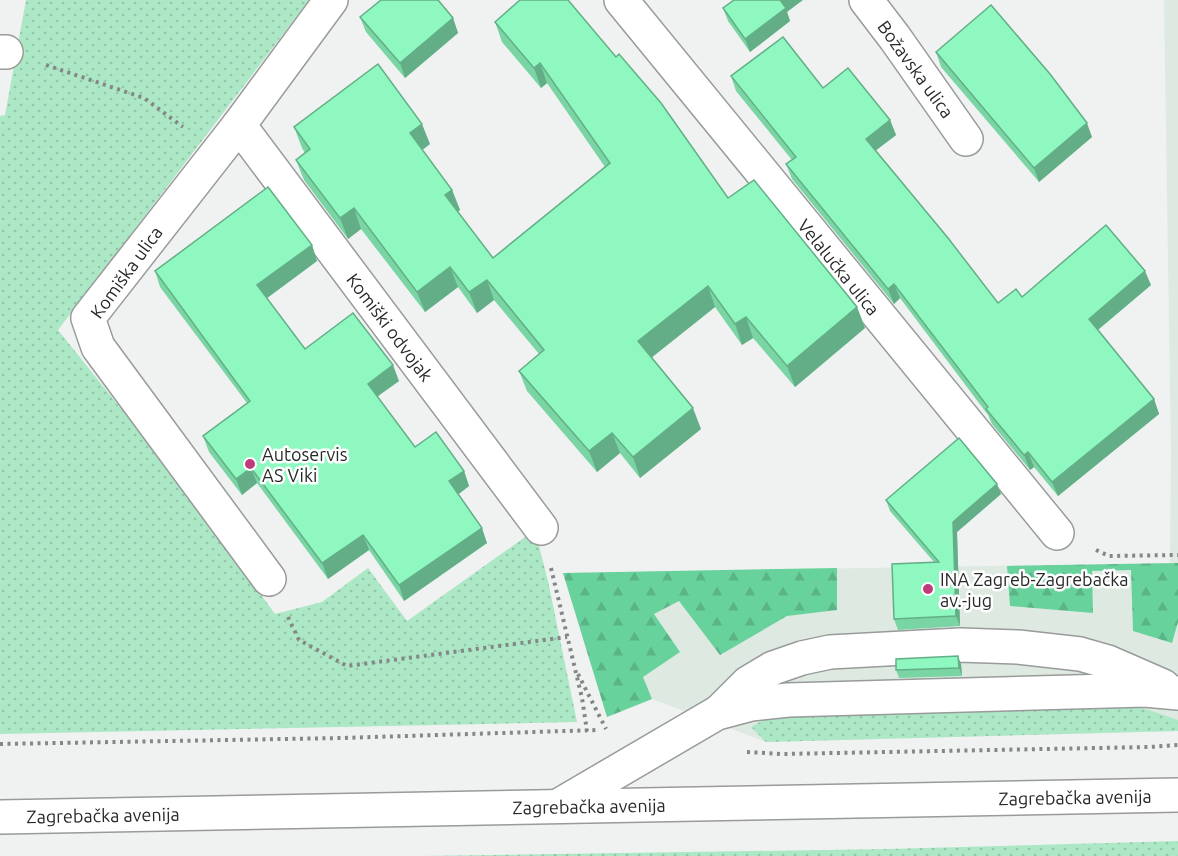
<svg xmlns="http://www.w3.org/2000/svg" width="1178" height="856" font-family="Ubuntu,sans-serif">
	<style>
		.built { fill: #dee9e2 }
		.grass { fill: url(#grass-dots) }
		.forest { fill: url(#forest-firs) }
		.lines { fill: none; stroke-linecap: round; stroke-linejoin: round }
		.minor-casing { stroke: #989b99; stroke-width: 36 }
		.major-casing { stroke: #989b99; stroke-width: 36 }
		.path { stroke: #858786; stroke-width: 4; stroke-dasharray: 3 4.5; stroke-linecap: butt }
		.minor { stroke: #fff; stroke-width: 33 }
		.major { stroke: #fff; stroke-width: 33 }
		.wall { fill: #7ad5a5 }
		.shaded-wall { fill: #63ae86 }
		.building { fill: #8ef8c0; stroke: #63ae86; stroke-width: 1.5 }
		.poi-dot { fill: #c03b7c; stroke: #fff; stroke-width: 2 }
		.labels { text-anchor: middle; dominant-baseline: central; stroke-width: 5; stroke-linejoin: round; paint-order: stroke }
		.street-label { font-size: 18px; fill: #272928; stroke: #fff }
		.poi-label { font-size: 18px; fill: #272928; stroke: #fff; text-anchor: start }
	</style>
	<defs>
		<pattern id="grass-dots" width="8" height="8" patternUnits="userSpaceOnUse" patternTransform="scale(1.5)"><rect width="8" height="8" fill="#ace8c6"/><path d="M2 2h.1M6 6h.1" fill="none" stroke="#94c7aa" stroke-width="1.8" stroke-linecap="round"/></pattern>
		<pattern id="forest-firs" width="22" height="20" patternUnits="userSpaceOnUse" patternTransform="scale(1.5)"><rect width="22" height="20" fill="#68d29c"/><path d="M5 1l3.5 6h-7zM16 11l3.5 6h-7z" fill="#5ab486"/></pattern>
	</defs>
	<rect width="100%" height="100%" fill="#eff2f0"/>
	<polygon class="built" points="1164,0 1178,0 1178,731 766,742 652,699 607,717 563,573 1170,563 1171,450"/>
	<g class="grass">
		<polygon points="26,0 309,0 58,330 175,476 275,614 322,602 368,568 407,621 535,530 548,581 577,722 0,734 0,116 5,115"/>
		<polygon points="1131,706 1146,709 1178,720 1178,731 766,742 751,727 771,716"/>
		<polygon points="1178,841 1178,856 421,856 887,849"/>
	</g>
	<g class="forest">
		<polygon points="1178,563 1178,622 1172,643 1133,631 1131,570 1092,571 1093,613 1010,606 1007,566"/>
		<polygon points="837,568 837,610 787,616 720,655 679,601 654,614 680,652 643,677 652,699 607,717 563,573"/>
	</g>
	<g class="lines">
		<defs>
			<g id="minor">
				<polyline points="621,0 1057,533"/>
				<polyline points="866,0 895,38 966,139"/>
				<polyline points="0,52 6,52"/>
				<polyline points="239,125 541,528"/>
				<polyline points="269,579 98,347 88,318 239,125 331,0"/>
				<polyline points="720,711 748,683 773,668 802,658 830,652 960,645 1018,647 1080,654 1108,662 1163,686"/>
				<polyline points="558,806 717,713 751,704 788,700 1145,690 1178,693"/>
			</g>
			<polyline id="major" points="0,817 1178,795"/>
		</defs>
		<use href="#minor" class="minor-casing"/>
		<use href="#major" class="major-casing"/>
		<g class="path">
			<polyline points="46,65 144,98 183,127"/>
			<polyline points="1096,550 1109,556 1178,555"/>
			<polyline points="551,568 582,698 587,731"/>
			<polyline points="288,617 299,640 347,666 567,637"/>
			<polyline points="578,674 606,729"/>
			<polyline points="0,744 341,738 598,730"/>
			<polyline points="747,752 782,754 1150,747 1178,745"/>
		</g>
		<use href="#minor" class="minor"/>
		<use href="#major" class="major"/>
	</g>
	<g class="wall">
		<polygon points="723,8 787,12 790,21 750,52 728,21"/>
		<polygon points="360,17 453,18 458,33 405,78 366,32"/>
		<polygon points="495,22 728,198 857,307 865,328 795,387 753,338 742,345 715,307 652,357 701,429 640,478 620,453 597,472 527,391 519,371 539,354 494,300 477,313 458,287 425,312 361,229 348,239 304,180 296,160 305,153 302,148 294,127 430,144 422,150 452,190 460,210 458,212 493,258 605,167 547,83 541,88 502,42"/>
		<polygon points="936,52 1092,137 1039,182 941,67"/>
		<polygon points="731,76 823,88 890,120 896,135 875,151 998,303 1022,297 1151,285 1098,330 1154,399 1159,414 1058,496 1034,467 1030,470 992,424 988,415 900,298 894,304 792,179 786,164 792,160 736,91"/>
		<polygon points="312,245 317,261 267,298 305,349 399,381 377,396 415,447 464,471 469,486 458,494 487,543 404,601 369,550 328,579 257,483 242,495 209,452 203,436 247,403 160,287 155,271"/>
		<polygon points="997,484 1001,494 957,532 960,626 898,630 894,619 934,562 890,511 886,500"/>
		<polygon points="961,664 962,676 899,678 896,670"/>
	</g>
	<g class="shaded-wall">
		<polygon points="780,0 803,0 787,12 790,21 750,52 745,39"/>
		<polygon points="453,18 458,33 405,78 400,63"/>
		<polygon points="540,63 547,83 541,88 534,68"/>
		<polygon points="890,120 896,135 871,154 866,139"/>
		<polygon points="1087,123 1092,137 1039,182 1034,168"/>
		<polygon points="422,124 430,144 417,154 410,133"/>
		<polygon points="452,190 460,210 452,215 445,195"/>
		<polygon points="354,208 361,229 348,239 340,218"/>
		<polygon points="312,245 317,261 263,301 257,285"/>
		<polygon points="450,267 458,287 425,312 417,292"/>
		<polygon points="1145,271 1151,285 1094,333 1089,319"/>
		<polygon points="487,280 494,300 477,313 469,292"/>
		<polygon points="894,284 900,298 894,304 888,289"/>
		<polygon points="708,286 715,307 646,362 638,341"/>
		<polygon points="857,307 865,328 795,387 787,366"/>
		<polygon points="746,317 753,338 742,345 735,324"/>
		<polygon points="393,365 399,381 374,399 368,384"/>
		<polygon points="1154,399 1159,414 1058,496 1052,482"/>
		<polygon points="693,408 701,429 640,478 633,457"/>
		<polygon points="612,433 620,453 597,472 589,451"/>
		<polygon points="1028,452 1034,467 1030,470 1024,455"/>
		<polygon points="251,468 257,483 242,495 236,479"/>
		<polygon points="464,471 469,486 455,497 449,481"/>
		<polygon points="997,484 1001,494 957,532 960,626 956,616 953,522"/>
		<polygon points="482,528 487,543 404,601 399,585"/>
		<polygon points="363,535 369,550 328,579 322,563"/>
		<polygon points="958,656 961,664 962,676 959,668"/>
	</g>
	<g class="building">
		<polygon points="381,0 438,0 453,18 400,63 360,17"/>
		<polygon points="520,0 568,0 616,57 619,54 661,103 728,198 754,180 857,307 787,366 746,317 735,324 708,286 638,341 693,408 633,457 612,433 589,451 519,371 544,350 487,280 469,292 450,267 417,292 354,208 340,218 296,160 310,149 294,127 378,64 422,124 410,133 452,190 445,195 493,258 610,163 540,63 534,68 495,22"/>
		<polygon points="734,0 780,0 786,8 745,39 723,8"/>
		<polygon points="991,5 1050,74 1087,123 1034,168 936,52"/>
		<polygon points="783,37 823,88 848,68 890,120 866,139 948,238 998,303 1016,289 1022,297 1106,225 1145,271 1089,319 1154,399 1052,482 1028,452 1024,455 986,409 988,407 894,284 888,289 786,164 796,157 731,76"/>
		<polygon points="268,187 312,245 257,285 305,349 353,313 393,365 368,384 415,447 436,432 464,471 449,481 482,528 399,585 363,535 322,563 251,468 236,479 203,436 250,401 155,271"/>
		<polygon points="959,438 997,484 953,522 956,616 894,619 892,564 939,562 886,500"/>
		<polygon points="958,656 959,668 896,670 896,659"/>
	</g>
	<g class="poi-dot">
		<circle cx="250" cy="464" r="6"/>
		<circle cx="928" cy="589" r="6"/>
	</g>
	<g class="labels">
		<g class="street-label">
			<text transform="translate(916 69) rotate(54)">Božavska ulica</text>
			<text transform="translate(839 267) rotate(51)">Velalučka ulica</text>
			<text transform="translate(126 272) rotate(-54)">Komiška ulica</text>
			<text transform="translate(390 327) rotate(53)">Komiški odvojak</text>
			<text transform="translate(1075 797) rotate(-1)">Zagrebačka avenija</text>
			<text transform="translate(589 806) rotate(-1)">Zagrebačka avenija</text>
			<text transform="translate(103 815) rotate(-1)">Zagrebačka avenija</text>
		</g>
		<g class="poi-label">
			<text x="262" y="454">Autoservis<tspan x="262" dy="21">AS Viki</tspan></text>
			<text x="940" y="579">INA Zagreb-Zagrebačka<tspan x="940" dy="21">av.-jug</tspan></text>
		</g>
	</g>
</svg>
